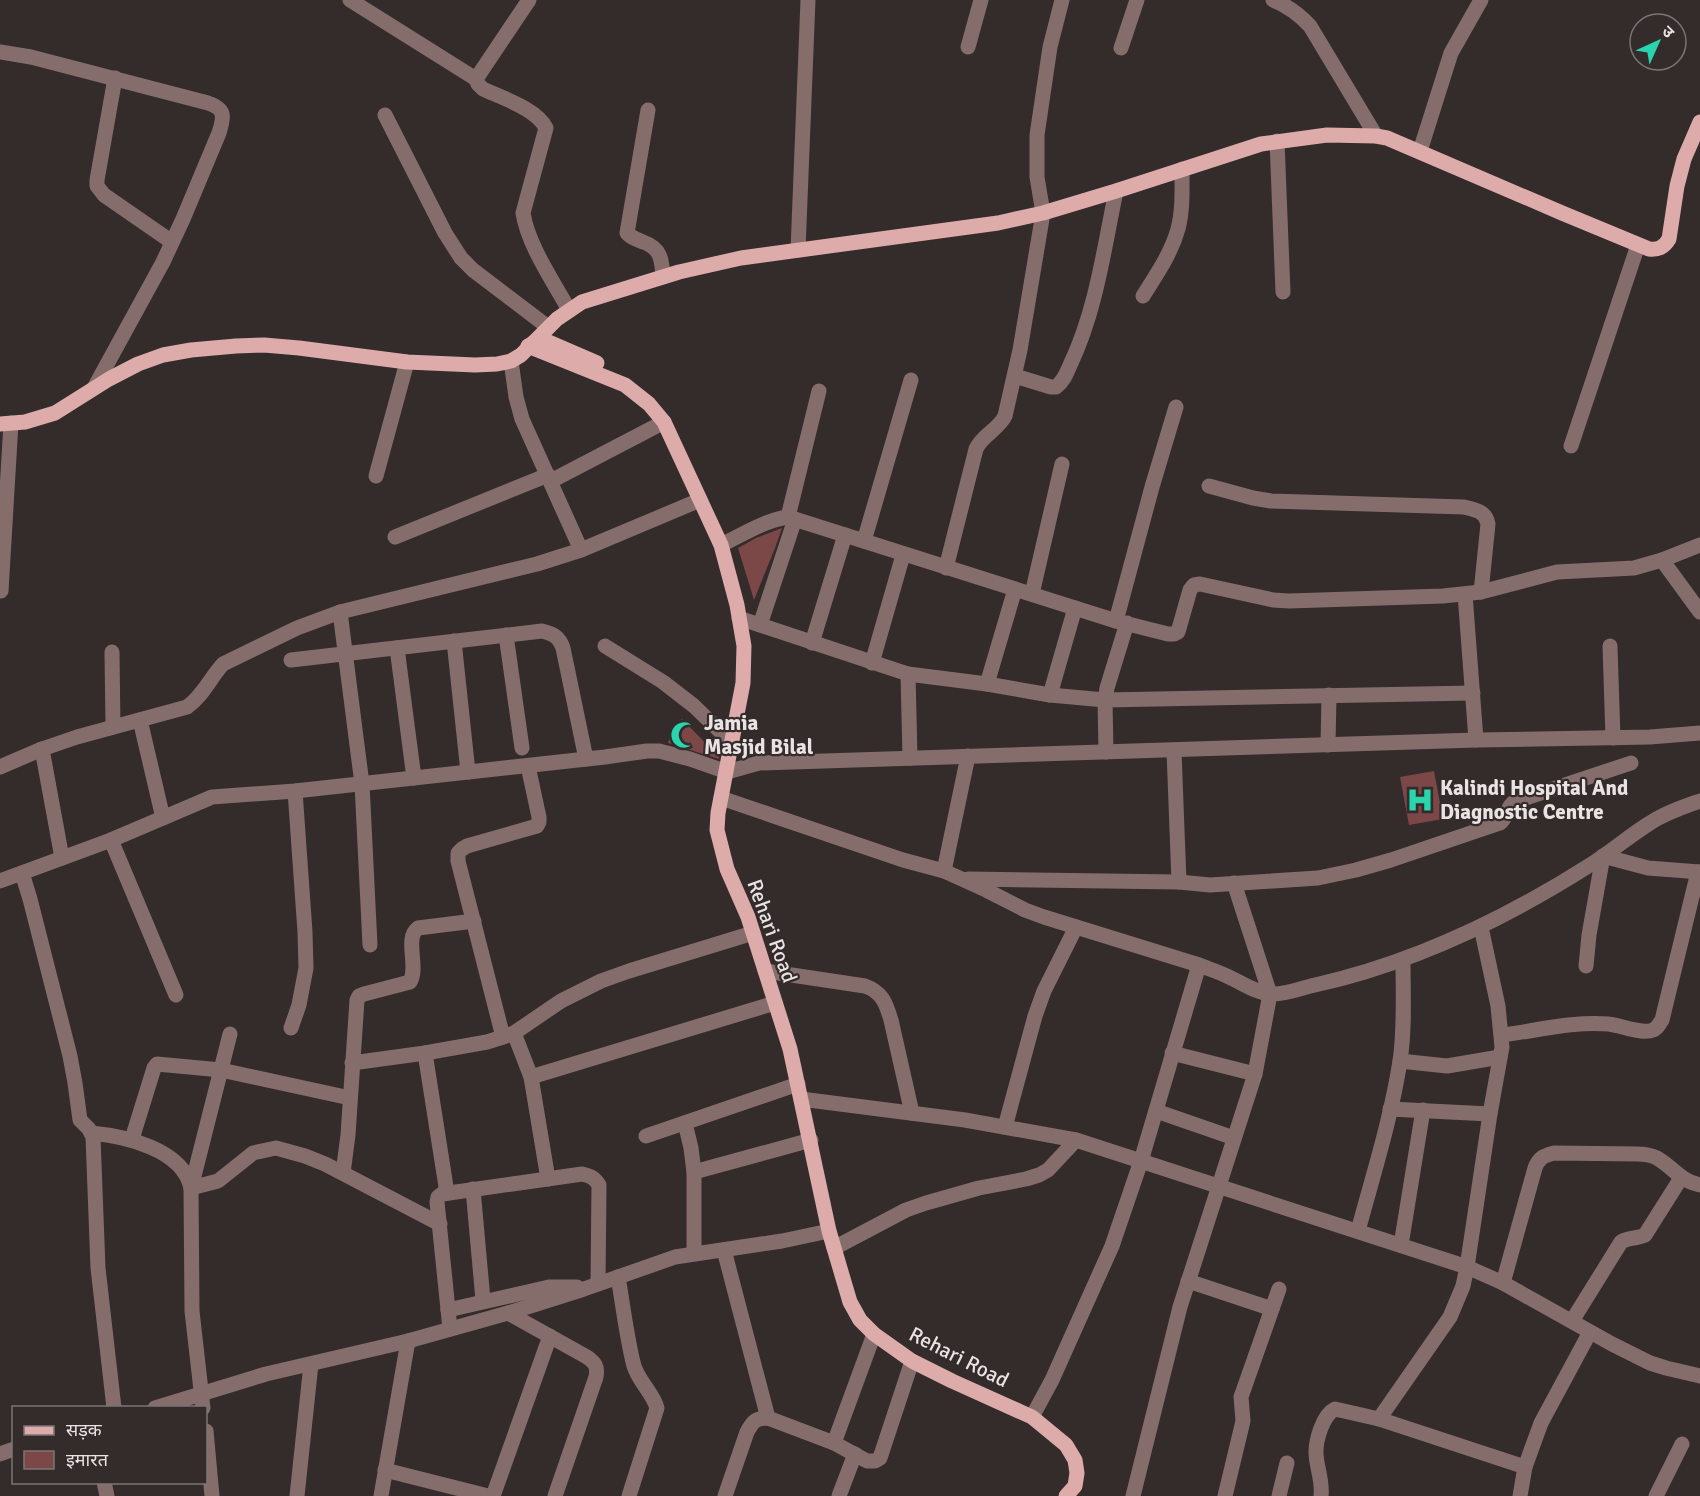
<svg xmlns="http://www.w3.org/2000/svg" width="1700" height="1496" font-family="Signika,'Noto Sans Devanagari',sans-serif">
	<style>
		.building { fill: #7b4847 }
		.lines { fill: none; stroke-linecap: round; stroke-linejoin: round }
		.minor { stroke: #856d6c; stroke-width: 15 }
		.major { stroke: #ddaba9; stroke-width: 15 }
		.labels { text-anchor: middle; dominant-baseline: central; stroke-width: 4.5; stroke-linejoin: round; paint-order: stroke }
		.poi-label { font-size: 21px; font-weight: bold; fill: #e9e3e3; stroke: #342b2b; text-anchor: start }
		.street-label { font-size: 21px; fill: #e9e3e3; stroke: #342b2b }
	</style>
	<rect width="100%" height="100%" fill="#342b2b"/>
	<g class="building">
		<polygon points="782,528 775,548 754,600 738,548 756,538"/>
		<polygon points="682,719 719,757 719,759 668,743 674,724"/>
		<polygon points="1434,771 1443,819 1409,825 1400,777"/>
	</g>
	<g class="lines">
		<g class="minor">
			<polyline points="350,0 476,79"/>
			<path d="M529,0L476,79L478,84L483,89C502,98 537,109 546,128L523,213C528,245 553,281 569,310"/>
			<path d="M1273,0C1288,6 1299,14 1310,26L1376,136"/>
			<polyline points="968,47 981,0"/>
			<polyline points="1121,48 1137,0"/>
			<path d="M0,52L31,57L208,103C226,109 224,117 219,133L183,219L163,262L94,388"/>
			<polyline points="115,78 97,180 97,186 104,195 172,242"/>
			<path d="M648,110L627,233C631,238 637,239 643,242C661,248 662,260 663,277"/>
			<polyline points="385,115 445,233 461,258 473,270 548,327"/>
			<polyline points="1277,141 1283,292"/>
			<polyline points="1420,151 1451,53 1481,0"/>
			<polyline points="798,250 808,0"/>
			<path d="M1143,296C1156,275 1171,254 1178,229C1183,210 1182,189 1182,169"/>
			<polyline points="511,361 516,397 522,419 581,550"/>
			<path d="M1015,376L1051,387H1056C1064,381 1067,372 1071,363C1096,310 1104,249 1116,191"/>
			<polyline points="1571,446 1638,245"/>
			<polyline points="376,476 407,362"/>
			<polyline points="551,481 664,422"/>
			<path d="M1209,486L1253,498L1271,501L1464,507C1475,510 1486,511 1488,524L1481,592"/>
			<polyline points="788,517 819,391"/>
			<polyline points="395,537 548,475"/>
			<polyline points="864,541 911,380"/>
			<path d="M721,545C742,535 765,520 788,517L1116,621L1168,634H1174L1178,632L1190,590L1194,585L1200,584L1273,600L1289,601L1443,596L1481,592L1557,572L1634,568L1662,560L1700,545"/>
			<polyline points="1662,560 1700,612"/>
			<path d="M946,568L976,449C982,435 998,430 1005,416L1020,350L1043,213L1037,177V135L1050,47L1062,0"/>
			<polyline points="1,591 11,423"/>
			<polyline points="1032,594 1062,464"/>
			<polyline points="1465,594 1476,740"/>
			<polyline points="340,612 362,784 370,945"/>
			<polyline points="739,618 908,674 987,684 1050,695 1105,700 1473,693"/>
			<polyline points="1116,621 1152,487 1176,407"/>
			<polyline points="760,625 795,519"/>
			<polyline points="506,635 522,748"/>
			<polyline points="454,641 468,772"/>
			<polyline points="812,643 845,535"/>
			<polyline points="605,646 663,682 694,706 732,743"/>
			<polyline points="1610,646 1613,738"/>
			<polyline points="397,648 414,778"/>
			<polyline points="112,652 113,727"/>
			<path d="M291,660L542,631C554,634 559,637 563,648L586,759"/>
			<polyline points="872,663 903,555"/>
			<polyline points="908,674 910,758"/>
			<polyline points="987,684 1015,589"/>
			<polyline points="1050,695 1075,608"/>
			<polyline points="140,720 163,818"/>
			<polyline points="1328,745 1329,695"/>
			<polyline points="42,749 62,858"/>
			<polyline points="1174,751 1179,882"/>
			<polyline points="1106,752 1105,700 1107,688 1127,623"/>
			<path d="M0,767L42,749L77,737L187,707C203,696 210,678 223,664L297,628L340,612L537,564L581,550L700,500"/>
			<path d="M721,798L903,860L944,871L986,890L1025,910L1044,917L1199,965C1209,969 1219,972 1229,977C1242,983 1256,993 1271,994C1285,995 1301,988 1315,985C1414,963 1505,919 1590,865C1611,852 1629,836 1650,823C1665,813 1683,807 1700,801"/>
			<polyline points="111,840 176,995"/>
			<polyline points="944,871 968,756"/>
			<polyline points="22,873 30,899 70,1056 75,1083 80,1120 89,1129 93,1137 98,1268 114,1408"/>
			<path d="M968,879L1179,882L1210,885L1318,878L1356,870L1391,860L1500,823C1508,817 1506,808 1514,802L1631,763"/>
			<polyline points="0,881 111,840 212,797 295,791 605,757 647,751 659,751 690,759 727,772 759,763 1476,740 1650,737 1700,733"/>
			<polyline points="1586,966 1589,935 1603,856 1648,868 1700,872"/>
			<path d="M765,971L865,986C882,992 886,1003 891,1020L912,1113"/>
			<polyline points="291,1028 299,1005 306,968 305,932 295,791"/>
			<polyline points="514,1033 531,1077 548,1179"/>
			<polyline points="230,1034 191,1188 218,1181 253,1153 276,1148 305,1156 325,1164 440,1224"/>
			<path d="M1502,1035C1536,1031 1573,1021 1608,1024C1620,1025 1643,1035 1653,1030C1658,1028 1659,1024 1662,1020L1698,872"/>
			<polyline points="503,1037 458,861 458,853 462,849 467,846 537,826 539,822 539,817 528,766"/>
			<polyline points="425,1053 447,1193"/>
			<polyline points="1172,1053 1255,1074"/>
			<polyline points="1400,1061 1447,1066 1500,1057"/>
			<polyline points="352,1063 425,1053 487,1042 503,1037 514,1033 561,1001 601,981 629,971 753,933"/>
			<polyline points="531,1077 775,1003"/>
			<polyline points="801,1099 965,1120 1076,1140 1467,1267 1503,1283 1612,1344 1650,1363 1666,1368 1700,1376"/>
			<polyline points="1390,1109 1490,1114"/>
			<polyline points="1156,1111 1234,1138"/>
			<polyline points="685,1123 691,1148 694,1172 694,1253"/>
			<polyline points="1005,1127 1035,1016 1044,991 1076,927"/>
			<path d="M91,1133C124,1136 183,1149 191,1188L192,1311L203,1408"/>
			<polyline points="646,1136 798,1084"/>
			<polyline points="132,1139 154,1068 157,1064 221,1070 350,1098"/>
			<polyline points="694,1172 811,1140"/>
			<path d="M343,1173L348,1135L357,1000L359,996L364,994L410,982C419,967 404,938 418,928L474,921"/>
			<polyline points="473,1189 483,1300"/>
			<path d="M1358,1231C1373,1175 1391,1119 1400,1061C1405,1028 1403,993 1403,960"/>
			<polyline points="1401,1245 1423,1110"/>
			<polyline points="834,1248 906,1210 926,1203 979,1188 1026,1179 1039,1175 1048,1170 1076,1140"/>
			<polyline points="724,1250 768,1418"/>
			<path d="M618,1277C623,1305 627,1340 634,1366C639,1382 653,1393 657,1408L629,1496"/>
			<polyline points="1188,1281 1272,1309"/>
			<path d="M1503,1283L1535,1168C1539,1157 1544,1156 1554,1153L1637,1154C1644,1154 1651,1155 1657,1158C1674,1168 1680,1181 1700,1185"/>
			<polyline points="448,1310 549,1287 577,1287"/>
			<path d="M508,1313L587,1357C595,1363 598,1366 596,1377L555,1496"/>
			<path d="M1572,1321L1621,1242C1628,1237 1637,1239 1645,1235L1681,1178"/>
			<path d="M450,1329L437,1202L438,1197L442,1194L582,1174C590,1176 594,1177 599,1185L598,1284"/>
			<polyline points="155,1408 266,1374 408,1341 508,1313 584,1289 675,1257 782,1241 829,1231"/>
			<polyline points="1032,1417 1052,1380 1112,1246 1141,1161 1199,965"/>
			<polyline points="1379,1419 1450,1317 1463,1286 1467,1267 1490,1114 1502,1047 1498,1006 1481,927"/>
			<polyline points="206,1431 212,1496"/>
			<polyline points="834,1443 874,1334"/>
			<polyline points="0,1454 14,1449"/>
			<polyline points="385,1470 488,1496"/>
			<polyline points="104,1482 107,1496"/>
			<polyline points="297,1496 311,1364"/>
			<polyline points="381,1496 408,1341"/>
			<polyline points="493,1496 550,1336"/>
			<path d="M725,1496L747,1432C753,1421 756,1418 768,1418L834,1443L867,1461H875L880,1458L912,1361"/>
			<polyline points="839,1496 855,1454"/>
			<polyline points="1133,1496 1180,1307 1255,1074 1270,994 1234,883"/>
			<polyline points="1225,1496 1243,1421 1241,1397 1279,1289"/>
			<polyline points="1279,1496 1287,1463"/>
			<path d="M1321,1496C1323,1480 1316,1467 1316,1452C1316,1439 1323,1415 1335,1409L1379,1419L1525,1467"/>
			<polyline points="1520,1496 1525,1467 1541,1423 1590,1332"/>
			<polyline points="1656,1496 1682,1444"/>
		</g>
		<g class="major">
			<polyline points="530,345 536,341 546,341 597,363"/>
			<polyline points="528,346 625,385 649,404 664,422 721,545 737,605 744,646 743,683 718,813 717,830 727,869 748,917 790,1049 829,1231 850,1302 860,1320 874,1334 912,1361 952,1381 1032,1417 1066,1445 1075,1460 1077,1473 1075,1486 1066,1496"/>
			<path d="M0,424L25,422L55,413L109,379L138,364L163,355L191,350L236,346L264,345L299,348L407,362L475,365L497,364L511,361L521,355L557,319L582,302L679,272L741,258L998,223L1043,213L1116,191L1261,144L1327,135L1376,136L1387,138L1562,213L1649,249C1659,250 1664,247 1669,239L1677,186L1684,159L1700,122"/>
		</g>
	</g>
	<defs>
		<symbol id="mosque-bare" viewBox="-9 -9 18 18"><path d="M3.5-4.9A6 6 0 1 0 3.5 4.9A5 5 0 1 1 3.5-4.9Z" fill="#28d5ad" stroke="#342b2b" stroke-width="2.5" paint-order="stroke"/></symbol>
		<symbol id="hospital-bare" viewBox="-9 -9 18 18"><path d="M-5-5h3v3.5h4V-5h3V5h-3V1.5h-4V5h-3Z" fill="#28d5ad" stroke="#342b2b" stroke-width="2.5" paint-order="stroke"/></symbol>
	</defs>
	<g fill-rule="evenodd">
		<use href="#mosque-bare" x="665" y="716" width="38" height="38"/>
		<use href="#hospital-bare" x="1401" y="781" width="38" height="38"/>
	</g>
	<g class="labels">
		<g class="poi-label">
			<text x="704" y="723">Jamia<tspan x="704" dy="24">Masjid Bilal</tspan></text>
			<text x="1440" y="788">Kalindi Hospital And<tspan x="1440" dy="24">Diagnostic Centre</tspan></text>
		</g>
		<g class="street-label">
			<text transform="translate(772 931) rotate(70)">Rehari Road</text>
			<text transform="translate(959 1357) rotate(27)">Rehari Road</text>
		</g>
	</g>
	<rect x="12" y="1406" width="195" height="78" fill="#342b2b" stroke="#7c7575" stroke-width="1.5"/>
	<rect x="24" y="1426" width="30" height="9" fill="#ddaba9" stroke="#7c7575" stroke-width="1.5"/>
	<text x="66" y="1436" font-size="18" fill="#e9e3e3">सड़क</text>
	<rect x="24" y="1451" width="30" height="18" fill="#7b4847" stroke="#7c7575" stroke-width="1.5"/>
	<text x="66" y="1466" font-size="18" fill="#e9e3e3">इमारत</text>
	<g transform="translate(1658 42) rotate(45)"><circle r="28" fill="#342b2b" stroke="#7c7575" stroke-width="1.5"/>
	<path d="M0-4.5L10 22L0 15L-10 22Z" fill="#28d5ad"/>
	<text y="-9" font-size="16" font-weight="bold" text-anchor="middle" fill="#e9e3e3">उ</text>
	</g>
</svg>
